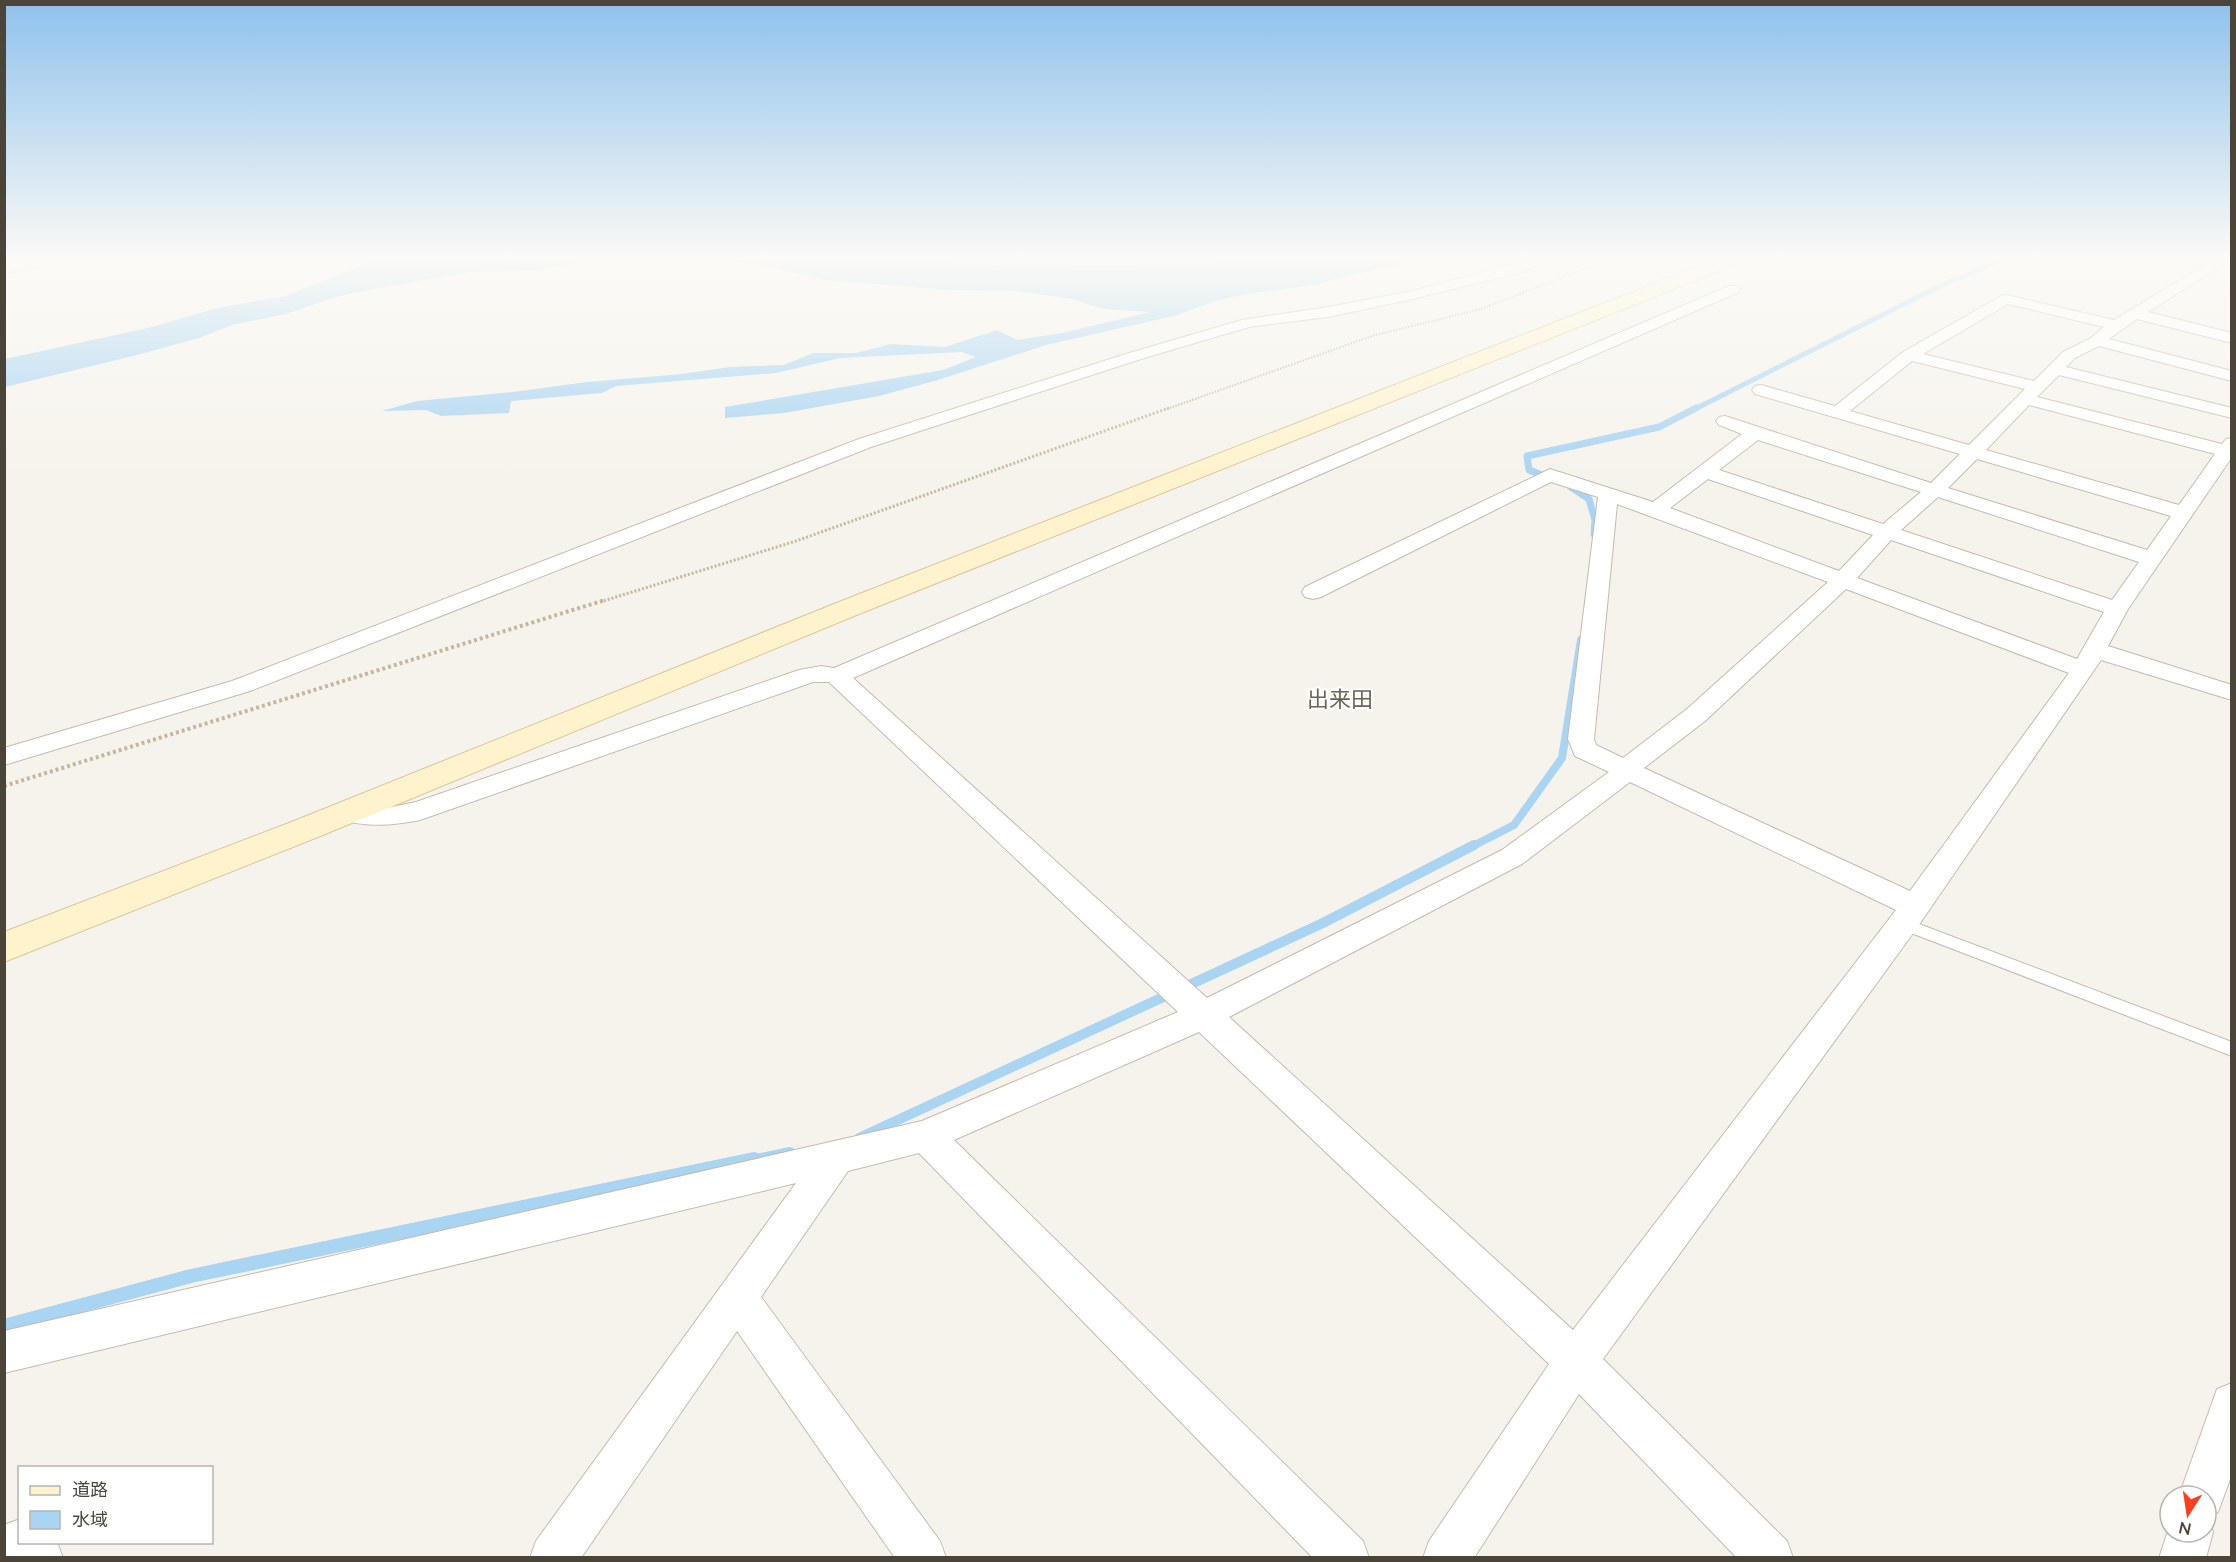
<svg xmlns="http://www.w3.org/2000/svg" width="2236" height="1562" font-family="Lato,'Noto Sans JP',sans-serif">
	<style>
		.water { fill: #a9d4f2 }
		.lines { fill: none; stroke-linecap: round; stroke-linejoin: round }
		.stream-far4 { stroke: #a9d4f2; stroke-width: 5 }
		.stream-far3 { stroke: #a9d4f2; stroke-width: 7 }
		.stream-far2 { stroke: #a9d4f2; stroke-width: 8 }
		.stream-far1 { stroke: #a9d4f2; stroke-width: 10 }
		.stream { stroke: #a9d4f2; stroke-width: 14 }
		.lane-casing { stroke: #c2bbae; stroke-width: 2 }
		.street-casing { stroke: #c2bbae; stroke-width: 2 }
		.secondary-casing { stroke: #d6c79b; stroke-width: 2 }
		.path-far2 { stroke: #c4b79f; stroke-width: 2; stroke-dasharray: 1.5 1.5; stroke-linecap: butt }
		.path-far1 { stroke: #c4b79f; stroke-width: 3; stroke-dasharray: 2 2; stroke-linecap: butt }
		.path { stroke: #c4b79f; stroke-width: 4; stroke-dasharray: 3 3; stroke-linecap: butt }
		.lane { fill: #fff; fill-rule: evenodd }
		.street { fill: #fff; fill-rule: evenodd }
		.secondary { fill: #fff3cd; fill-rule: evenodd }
		.labels { text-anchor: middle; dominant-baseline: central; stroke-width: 4.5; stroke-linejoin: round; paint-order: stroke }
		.neighbourhood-label { font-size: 22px; fill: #6e6250; stroke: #fff }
	</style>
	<rect width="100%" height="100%" fill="#f6f3ec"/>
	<polygon class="water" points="378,259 916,259 1015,266 1050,262 1075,265 1166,264 1274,259 1427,259 1341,277 1316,285 1252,293 1215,301 1178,315 1046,345 938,380 879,396 784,413 725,418 725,407 943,370 976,357 962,352 840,358 776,373 616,386 602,393 511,401 509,413 441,416 426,410 382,411 417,401 513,392 587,382 682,374 730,367 784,365 813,353 856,353 891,344 945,347 997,330 1017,340 1062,333 1150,312 1103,309 1072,299 1017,291 950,290 828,280 764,266 714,260 594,260 537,270 470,272 372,289 332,298 286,314 232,325 199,338 133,356 5,387 5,359 152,327 217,308 286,296"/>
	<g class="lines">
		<polyline class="stream-far4" points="1693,410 1938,287 2004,259"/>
		<g class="stream-far3">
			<polyline points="1550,478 1529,470 1527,456 1659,427 1696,408"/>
			<polyline points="1571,487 1589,499 1595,520 1594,534"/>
		</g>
		<polyline class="stream-far2" points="1471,847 1514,825 1562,758 1581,640"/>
		<g class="stream-far1">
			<polyline points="859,1138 1323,923 1474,845"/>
			<polyline points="747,1161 790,1152"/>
		</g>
		<polyline class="stream" points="4,1326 191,1276 754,1159"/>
		<defs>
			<polygon id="lane" points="1903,918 2232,1042 2232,1056 1898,928 1895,924 1898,920"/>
			<g id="street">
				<polygon points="1532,259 1553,259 1519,273 1408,300 1328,317 1249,327 1141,359 871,447 250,691 4,765 4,748 232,681 859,439 1129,353 1242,320 1328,307 1408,292"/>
				<path d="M2215,259H2232L2148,312L2232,333V343L2137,319L2109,339L2232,371V381L2099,346L2075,358L2066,367L2232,408V418L2059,375L2037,397L2222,444L2226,439L2232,438V457L2128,609L2108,646L2232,685V700L2101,660L1914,932L1603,1359L1787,1541L1793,1558H1737L1579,1394L1474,1558H1423L1429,1541L1549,1364L1199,1032L954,1140L1363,1541L1369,1558H1313L919,1153L848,1171L761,1297L940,1541L946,1558H895L737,1331L581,1558H530L536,1541L796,1183L4,1373V1331L922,1121L1178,1012L829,682H813L420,820C390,826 367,827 337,819L333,812L337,805L347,803L387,808L416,802L799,670L821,666L834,668L1729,286H1739L1741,289L1739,292L853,678L1207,998L1502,850L1609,772L1575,756L1568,739L1598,497L1551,482L1321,597L1313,599L1305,597L1302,592L1305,587L1550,469L1653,502L1742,434L1719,425L1716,421L1719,417L1725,416L1931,483L1960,454L1755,394L1752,390L1755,386L1761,385L1835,406L1903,352L2001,296L2006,295L2114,320ZM2008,304L2104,327L2091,338L2063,352L2034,381L1923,354ZM1912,361L2025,389L1969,445L1850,411ZM2029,405L2215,454L2179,505L1986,450ZM1758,440L1921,492L1883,524L1719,470ZM1977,459L2171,516L2147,550L1948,488ZM1708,479L1873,535L1839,571L1670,508ZM1938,497L2139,562L2112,600L1901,530ZM1617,504L1828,582L1687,709L1623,758L1596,745L1594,739ZM1891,540L2104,612L2077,659L1857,578ZM1846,589L2069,673L1910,891L1644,768L1705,721ZM1630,782L1896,910L1573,1330L1229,1017L1522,864Z"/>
				<polygon points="2232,1383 2232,1474 2218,1512 2207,1517 2213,1532 2206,1558 2159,1558 2170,1525 2170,1532 2206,1532 2206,1496 2179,1496 2217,1389"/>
				<polygon points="20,1519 20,1542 57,1542 63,1558 4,1558 4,1525"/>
			</g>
			<g id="secondary">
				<polygon points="24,259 61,259 53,264 4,273 4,263"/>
				<polygon points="1717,259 1741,259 1739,263 859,614 318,837 4,962 4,932 294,821 839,602"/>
			</g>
		</defs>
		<use href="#lane" class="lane-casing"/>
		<use href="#street" class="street-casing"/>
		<use href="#secondary" class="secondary-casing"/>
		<polyline class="path-far2" points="1164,410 1372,336 1481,309 1610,259"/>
		<polyline class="path-far1" points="600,602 796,541 1169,408"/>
		<polyline class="path" points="4,786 605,600"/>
		<use href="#lane" class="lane"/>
		<use href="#street" class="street"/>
		<use href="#secondary" class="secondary"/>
	</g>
	<linearGradient id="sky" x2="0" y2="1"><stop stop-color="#8fc1ec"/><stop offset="0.54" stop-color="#fbfaf6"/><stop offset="1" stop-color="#fbfaf6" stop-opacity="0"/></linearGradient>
	<rect width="2236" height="478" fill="url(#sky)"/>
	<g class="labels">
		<g class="neighbourhood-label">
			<text x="1340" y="698">出来田</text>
		</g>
	</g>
	<rect width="2236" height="1562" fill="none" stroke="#4b4439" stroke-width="12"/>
	<rect x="18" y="1466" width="195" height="78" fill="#ffffff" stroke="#b7b4b0" stroke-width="1.5"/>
	<rect x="30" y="1486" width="30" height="9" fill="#fff3cd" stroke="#b7b4b0" stroke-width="1.5"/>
	<text x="72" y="1496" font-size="18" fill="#4b4439">道路</text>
	<rect x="30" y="1511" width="30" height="18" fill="#a9d4f2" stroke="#b7b4b0" stroke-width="1.5"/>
	<text x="72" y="1526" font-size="18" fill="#4b4439">水域</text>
	<g transform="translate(2188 1514) rotate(192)"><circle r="28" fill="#ffffff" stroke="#b7b4b0" stroke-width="1.5"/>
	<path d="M0-4.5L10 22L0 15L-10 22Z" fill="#fc3f1d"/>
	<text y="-9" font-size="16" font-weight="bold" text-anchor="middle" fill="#4b4439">N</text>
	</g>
</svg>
